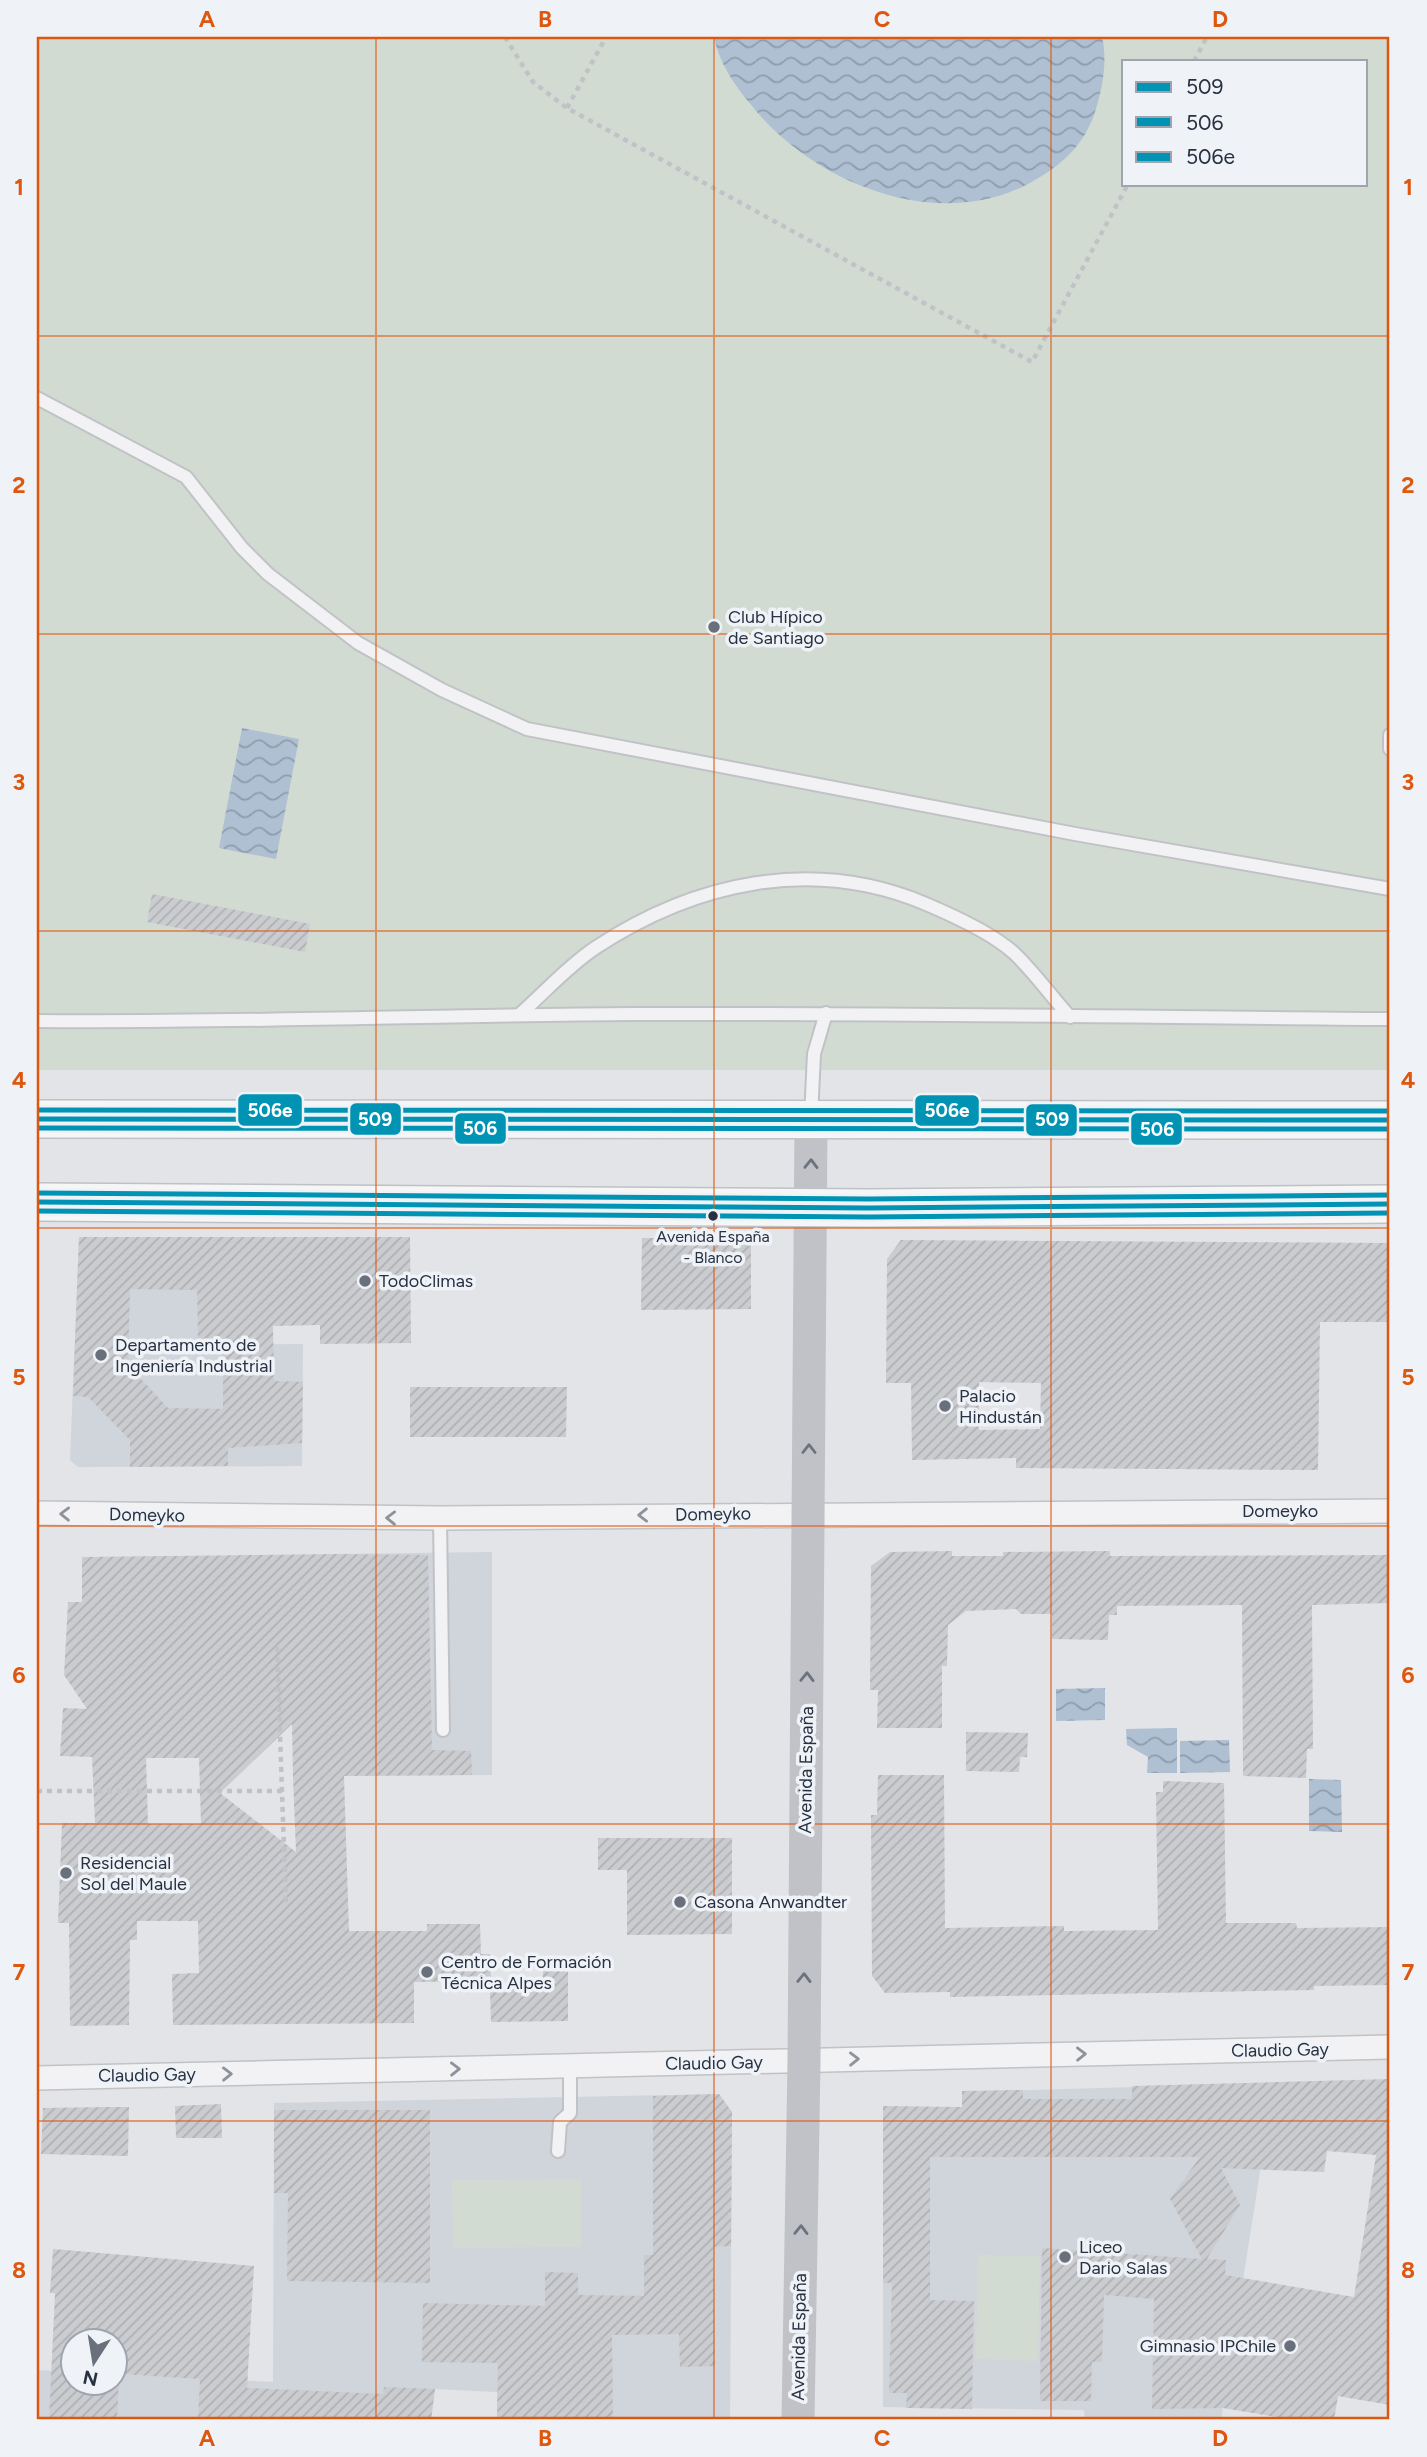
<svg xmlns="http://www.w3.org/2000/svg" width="1427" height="2457" font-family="Figtree,sans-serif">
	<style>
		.built { fill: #d0d4db }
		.green { fill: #d2dbd2; fill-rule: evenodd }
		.water { fill: url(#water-waves) }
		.building { fill: url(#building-hatch); fill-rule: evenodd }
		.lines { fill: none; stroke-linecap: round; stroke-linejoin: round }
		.lane-casing { stroke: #c0c2c5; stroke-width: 16 }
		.street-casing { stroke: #c0c2c5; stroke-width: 26 }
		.primary-casing { stroke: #bec1c5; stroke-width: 40 }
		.path { stroke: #c1c2c8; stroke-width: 4.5; stroke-dasharray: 5 5; stroke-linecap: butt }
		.lane { stroke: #f2f2f4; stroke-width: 12 }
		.street { stroke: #f2f2f4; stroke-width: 23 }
		.secondary { stroke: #c0c2c7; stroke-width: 33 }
		.primary { stroke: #f6f6f7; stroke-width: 37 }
		.bus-1-casing { stroke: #eff3f7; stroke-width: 10 }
		.bus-2-casing { stroke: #eff3f7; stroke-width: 10 }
		.bus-3-casing { stroke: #eff3f7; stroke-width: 10 }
		.bus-1 { stroke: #0093b3; stroke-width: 5 }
		.bus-2 { stroke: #0093b3; stroke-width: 5 }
		.bus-3 { stroke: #0093b3; stroke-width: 5 }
		.oneway { stroke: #6c727e }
		.oneway2 { stroke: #8d929b }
		.grid { fill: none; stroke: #de570f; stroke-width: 2; stroke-opacity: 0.55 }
		.poi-dot { fill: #69707c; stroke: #eff3f7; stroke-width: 2.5 }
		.bus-dot { fill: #283142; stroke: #eff3f7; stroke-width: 2.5 }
		.labels { text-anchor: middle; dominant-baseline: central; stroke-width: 7; stroke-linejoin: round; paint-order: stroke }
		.bus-label { font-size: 16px; fill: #283142; stroke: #eff3f7 }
		.poi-label { font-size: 18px; fill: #283142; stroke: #eff3f7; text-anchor: start }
		.street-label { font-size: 18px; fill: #283142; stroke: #eff3f7 }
		.line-badge { stroke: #eff3f7; stroke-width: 2.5 }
		.badge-label { font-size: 19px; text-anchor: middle; font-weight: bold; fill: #fff }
		.neatline { fill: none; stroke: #de570f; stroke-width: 2.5 }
		.grid-label { font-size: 23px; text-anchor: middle; font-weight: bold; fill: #de570f }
	</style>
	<defs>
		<pattern id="water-waves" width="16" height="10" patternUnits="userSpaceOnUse" patternTransform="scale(1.75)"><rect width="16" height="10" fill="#afc0d3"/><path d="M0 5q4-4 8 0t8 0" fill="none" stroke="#8e9dad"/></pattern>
		<pattern id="building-hatch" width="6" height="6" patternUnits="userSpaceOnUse" patternTransform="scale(1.75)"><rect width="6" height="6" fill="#caccd0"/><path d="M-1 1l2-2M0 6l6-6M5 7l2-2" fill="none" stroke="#aeb0b4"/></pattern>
	</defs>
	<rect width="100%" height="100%" fill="#e2e4e7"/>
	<g class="built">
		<polygon points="79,1237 197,1239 198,1345 303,1344 302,1466 78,1467 70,1460"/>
		<polygon points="492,1552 492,1775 344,1776 338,1554"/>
		<polygon points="1274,2083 1221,2420 1085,2420 1084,2410 883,2407 883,2108 962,2107 963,2092"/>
		<polygon points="719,2094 732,2112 730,2420 497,2420 497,2392 435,2389 431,2420 37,2420 37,2370 73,2372 74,2384 116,2384 116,2374 273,2382 274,2103"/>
	</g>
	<g class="green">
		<path d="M37,37H1390V1070H37ZM1124,61H1366V184H1124Z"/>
		<polygon points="581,2179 581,2247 453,2248 452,2180"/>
		<polygon points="978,2255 1040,2256 1038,2361 976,2359"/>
	</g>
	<g class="water">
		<path d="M714,37H1102C1108,62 1102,91 1094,115C1084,143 1065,162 1040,177C947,237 816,186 752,106C735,86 719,63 714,37Z"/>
		<polygon points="242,728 299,739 276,859 219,848"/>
		<polygon points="1105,1688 1105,1720 1056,1721 1056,1689"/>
		<polygon points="1177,1728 1177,1773 1147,1773 1148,1757 1127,1745 1126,1729"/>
		<polygon points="1229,1740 1230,1772 1180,1773 1180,1741"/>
		<polygon points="1309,1779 1341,1780 1342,1832 1309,1831"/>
	</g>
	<g class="building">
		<polygon points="152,894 310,924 305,952 147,922"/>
		<path d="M79,1237H410L411,1343L320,1344V1325L273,1326L274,1381L303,1382L302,1443L228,1448V1466L130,1467V1440L88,1397L73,1396ZM130,1289L197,1290L198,1346L223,1345V1409L168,1408L128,1365Z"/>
		<polygon points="642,1238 751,1238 751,1309 641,1310"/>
		<path d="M901,1240L1390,1243V1322H1320L1318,1470L1016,1468V1458L912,1460L911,1383H886L887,1259ZM979,1382L1041,1383L1040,1429L979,1430Z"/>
		<polygon points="410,1387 567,1387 566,1437 410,1437"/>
		<polygon points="952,1551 952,1556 1003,1556 1003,1552 1110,1551 1110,1556 1390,1555 1390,1603 1312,1605 1313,1749 1307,1749 1306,1778 1243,1776 1242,1605 1117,1606 1117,1615 1109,1615 1108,1640 1052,1639 1052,1614 1021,1614 1016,1609 966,1611 948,1625 947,1666 942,1666 942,1728 877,1728 878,1690 870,1690 871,1566 890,1552"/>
		<path d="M335,1554L428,1555L432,1750L471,1751L472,1775L344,1776L349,1931H427V1924H480L481,1954H490L491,1981L414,1982V2023L173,2025L172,1974L199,1973L198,1921H137V1940H130L129,2025L70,2026L69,1923H58L62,1823H95L92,1757L60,1756L63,1708L87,1709L64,1675L68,1602H82V1557ZM292,1724L293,1777L296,1852L220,1793ZM146,1758H199L201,1824H148Z"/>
		<polygon points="966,1732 1028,1733 1027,1757 1020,1757 1019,1772 966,1771"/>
		<polygon points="878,1775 944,1775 945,1928 1064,1926 1064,1931 1158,1930 1156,1792 1163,1792 1163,1781 1224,1783 1226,1923 1296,1923 1297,1928 1390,1927 1390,1985 1314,1986 1314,1990 950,1997 950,1992 885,1993 872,1976 871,1815 877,1815"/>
		<polygon points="598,1838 732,1838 732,1934 627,1935 627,1870 598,1870"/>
		<polygon points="543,1966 568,1966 568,2021 491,2022 490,1989 543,1988"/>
		<path d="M1390,2079V2405L1338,2396L1334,2420H1295L1223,2408L1152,2409L1154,2299L1104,2295L1102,2362H1092L1091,2401H1040L1042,2248L1202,2259L1170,2199L1200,2157H930V2300L974,2301L972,2409L906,2408L907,2393H889L892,2283H883V2106L962,2107V2091L1023,2090V2099H1132V2086ZM1327,2151L1376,2155L1354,2297L1225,2275L1226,2260L1207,2259L1240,2205L1221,2168L1324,2172Z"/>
		<polygon points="719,2094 732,2112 731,2246 713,2247 715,2366 680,2367 679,2334 612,2335 613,2420 497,2420 498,2363 422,2362 423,2303 545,2306 545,2272 578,2273 578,2295 644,2296 644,2255 653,2255 653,2096"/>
		<polygon points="221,2104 222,2138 176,2138 175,2106"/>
		<polygon points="107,2107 129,2107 128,2156 41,2154 43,2108"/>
		<polygon points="274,2110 430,2110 430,2283 287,2281 288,2193 274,2193"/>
		<path d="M53,2249L254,2266L247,2388L383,2394L384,2387L435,2389L431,2420H198L200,2379L119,2374L117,2420H49L55,2293H50ZM74,2342H116V2384H74Z"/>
	</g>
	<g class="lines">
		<defs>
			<g id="lane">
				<polyline points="37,398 186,477 242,548 268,574 358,643 442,690 527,729 1075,834 1390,889"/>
				<polyline points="1390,735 1390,749"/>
				<path d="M519,1015C544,993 568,966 595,948C695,882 813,856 926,904C952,915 993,934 1014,953C1034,972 1051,996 1070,1017"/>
				<path d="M37,1021C236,1023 436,1015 635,1014C887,1013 1139,1017 1390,1019"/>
				<polyline points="811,1117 814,1054 826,1013"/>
				<polyline points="440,1518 443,1730"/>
				<polyline points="558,2151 560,2122 570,2113 570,2066"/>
			</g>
			<g id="street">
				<polyline points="37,1513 440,1518 1390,1511"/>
				<polyline points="37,2078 1390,2047"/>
			</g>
			<g id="primary">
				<polyline points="37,1119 1390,1120"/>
				<polyline points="37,1202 869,1208 1390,1204"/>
			</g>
		</defs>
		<use href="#lane" class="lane-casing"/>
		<use href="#street" class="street-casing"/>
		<use href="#primary" class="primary-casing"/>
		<g class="path">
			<polyline points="505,37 533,82 567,108 1032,362 1128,184"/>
			<polyline points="1194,61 1207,37"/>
			<polyline points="567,108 606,37"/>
			<polyline points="277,1647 286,1907"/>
			<polyline points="37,1791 282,1791"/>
		</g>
		<use href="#lane" class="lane"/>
		<use href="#street" class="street"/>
		<polyline class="secondary" points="798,2420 804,2061 811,1121"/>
		<use href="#primary" class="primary"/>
		<defs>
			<g id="bus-1">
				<polyline points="37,1119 1390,1120"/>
				<polyline points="37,1202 869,1208 1390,1204"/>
			</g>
			<g id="bus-2">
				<polyline points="37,1128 1390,1129"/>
				<polyline points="37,1211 869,1217 1390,1213"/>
			</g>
			<g id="bus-3">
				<polyline points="37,1110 1390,1111"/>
				<polyline points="37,1193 869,1199 1390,1195"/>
			</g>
		</defs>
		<use href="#bus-1" class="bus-1-casing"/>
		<use href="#bus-2" class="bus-2-casing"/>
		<use href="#bus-3" class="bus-3-casing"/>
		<use href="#bus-1" class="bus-1"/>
		<use href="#bus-2" class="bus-2"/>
		<use href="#bus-3" class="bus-3"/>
	</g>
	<defs><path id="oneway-chevron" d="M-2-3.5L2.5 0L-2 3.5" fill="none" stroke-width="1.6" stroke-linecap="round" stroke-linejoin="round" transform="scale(1.75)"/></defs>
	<g class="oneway">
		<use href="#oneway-chevron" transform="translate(811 1164) rotate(-89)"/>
		<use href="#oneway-chevron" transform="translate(809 1449) rotate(-90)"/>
		<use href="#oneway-chevron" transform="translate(807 1677) rotate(-89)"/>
		<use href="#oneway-chevron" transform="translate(804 1978) rotate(-89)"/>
		<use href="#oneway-chevron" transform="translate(801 2230) rotate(-89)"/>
	</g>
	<g class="oneway2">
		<use href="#oneway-chevron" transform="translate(65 1514) rotate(-179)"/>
		<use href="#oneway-chevron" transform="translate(643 1515) rotate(179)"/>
		<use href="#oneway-chevron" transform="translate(391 1518) rotate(-179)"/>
		<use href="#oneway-chevron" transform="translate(1081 2054) rotate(-1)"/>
		<use href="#oneway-chevron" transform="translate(854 2059) rotate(-1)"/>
		<use href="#oneway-chevron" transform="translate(455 2069) rotate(-1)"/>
		<use href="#oneway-chevron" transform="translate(227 2074) rotate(-1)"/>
	</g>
	<path class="grid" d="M376,37V2420M714,37V2420M1051,37V2420M37,336H1390M37,634H1390M37,931H1390M37,1228H1390M37,1526H1390M37,1824H1390M37,2121H1390"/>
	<g class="poi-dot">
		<circle cx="714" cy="627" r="7"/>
		<circle cx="365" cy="1281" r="7"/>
		<circle cx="101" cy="1355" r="7"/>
		<circle cx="945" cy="1406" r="7"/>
		<circle cx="66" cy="1873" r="7"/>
		<circle cx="680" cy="1902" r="7"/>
		<circle cx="427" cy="1972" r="7"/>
		<circle cx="1065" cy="2257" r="7"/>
		<circle cx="1290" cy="2346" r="7"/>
	</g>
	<circle class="bus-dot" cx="713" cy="1216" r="6"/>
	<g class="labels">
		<g class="bus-label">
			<text x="713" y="1236">Avenida España<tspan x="713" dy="21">- Blanco</tspan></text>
		</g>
		<g class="poi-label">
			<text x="728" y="617">Club Hípico<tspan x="728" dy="21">de Santiago</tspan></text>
			<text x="379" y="1281">TodoClimas</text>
			<text x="115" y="1345">Departamento de<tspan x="115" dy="21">Ingeniería Industrial</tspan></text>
			<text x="959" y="1396">Palacio<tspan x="959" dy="21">Hindustán</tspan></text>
			<text x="80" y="1863">Residencial<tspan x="80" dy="21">Sol del Maule</tspan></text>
			<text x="694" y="1902">Casona Anwandter</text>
			<text x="441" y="1962">Centro de Formación<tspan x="441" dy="21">Técnica Alpes</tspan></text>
			<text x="1079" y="2247">Liceo<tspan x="1079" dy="21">Dario Salas</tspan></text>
			<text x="1276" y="2346" text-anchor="end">Gimnasio IPChile</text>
		</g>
		<g class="street-label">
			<text x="1280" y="1511">Domeyko</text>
			<text transform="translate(713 1514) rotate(-1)">Domeyko</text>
			<text transform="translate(147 1515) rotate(1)">Domeyko</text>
			<text transform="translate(806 1770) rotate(-89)">Avenida España</text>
			<text transform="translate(1280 2050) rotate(-1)">Claudio Gay</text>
			<text transform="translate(714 2063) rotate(-1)">Claudio Gay</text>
			<text transform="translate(147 2075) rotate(-1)">Claudio Gay</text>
			<text transform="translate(799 2337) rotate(-89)">Avenida España</text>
		</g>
	</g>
	<g class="line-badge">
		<rect x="237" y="1093" width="66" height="34" rx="7" fill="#0093b3"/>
		<rect x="914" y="1094" width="66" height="33" rx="7" fill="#0093b3"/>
		<rect x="349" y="1102" width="53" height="34" rx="7" fill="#0093b3"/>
		<rect x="1025" y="1103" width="53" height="34" rx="7" fill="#0093b3"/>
		<rect x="454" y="1112" width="53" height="33" rx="7" fill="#0093b3"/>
		<rect x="1130" y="1112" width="53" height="34" rx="7" fill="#0093b3"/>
	</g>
	<g class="badge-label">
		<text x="270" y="1117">506e</text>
		<text x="947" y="1117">506e</text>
		<text x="375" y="1126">509</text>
		<text x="1052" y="1126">509</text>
		<text x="480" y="1135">506</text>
		<text x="1157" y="1136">506</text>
	</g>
	<rect width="1427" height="2457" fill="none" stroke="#eff3f7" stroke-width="77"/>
	<rect x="1122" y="60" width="245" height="126" fill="#eff3f7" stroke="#9fa5af" stroke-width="2"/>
	<rect x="1136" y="82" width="35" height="10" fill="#0093b3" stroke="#9fa5af" stroke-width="2"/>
	<text x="1186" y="94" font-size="21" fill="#283142">509</text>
	<rect x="1136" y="117" width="35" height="10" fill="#0093b3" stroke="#9fa5af" stroke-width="2"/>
	<text x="1186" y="130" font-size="21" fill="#283142">506</text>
	<rect x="1136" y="152" width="35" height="10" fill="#0093b3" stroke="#9fa5af" stroke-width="2"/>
	<text x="1186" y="164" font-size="21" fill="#283142">506e</text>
	<g transform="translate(94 2362) rotate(192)"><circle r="33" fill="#eff3f7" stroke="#9fa5af" stroke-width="2"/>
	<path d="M0-5L12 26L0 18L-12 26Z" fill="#69707c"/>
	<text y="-10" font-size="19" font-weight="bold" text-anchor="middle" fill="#283142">N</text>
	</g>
	<rect x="38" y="38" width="1350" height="2380" class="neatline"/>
	<g class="grid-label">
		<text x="207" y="27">A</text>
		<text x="545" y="27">B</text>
		<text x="882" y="27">C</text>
		<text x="1220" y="27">D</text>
		<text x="19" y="195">1</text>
		<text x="1408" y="195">1</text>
		<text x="19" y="493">2</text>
		<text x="1408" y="493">2</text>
		<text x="19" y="790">3</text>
		<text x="1408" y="790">3</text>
		<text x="19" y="1088">4</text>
		<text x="1408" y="1088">4</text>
		<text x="19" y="1385">5</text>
		<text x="1408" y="1385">5</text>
		<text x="19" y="1683">6</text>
		<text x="1408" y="1683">6</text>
		<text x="19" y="1980">7</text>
		<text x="1408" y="1980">7</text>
		<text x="19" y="2278">8</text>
		<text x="1408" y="2278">8</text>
		<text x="207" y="2446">A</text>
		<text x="545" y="2446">B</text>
		<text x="882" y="2446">C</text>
		<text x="1220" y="2446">D</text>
	</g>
</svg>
